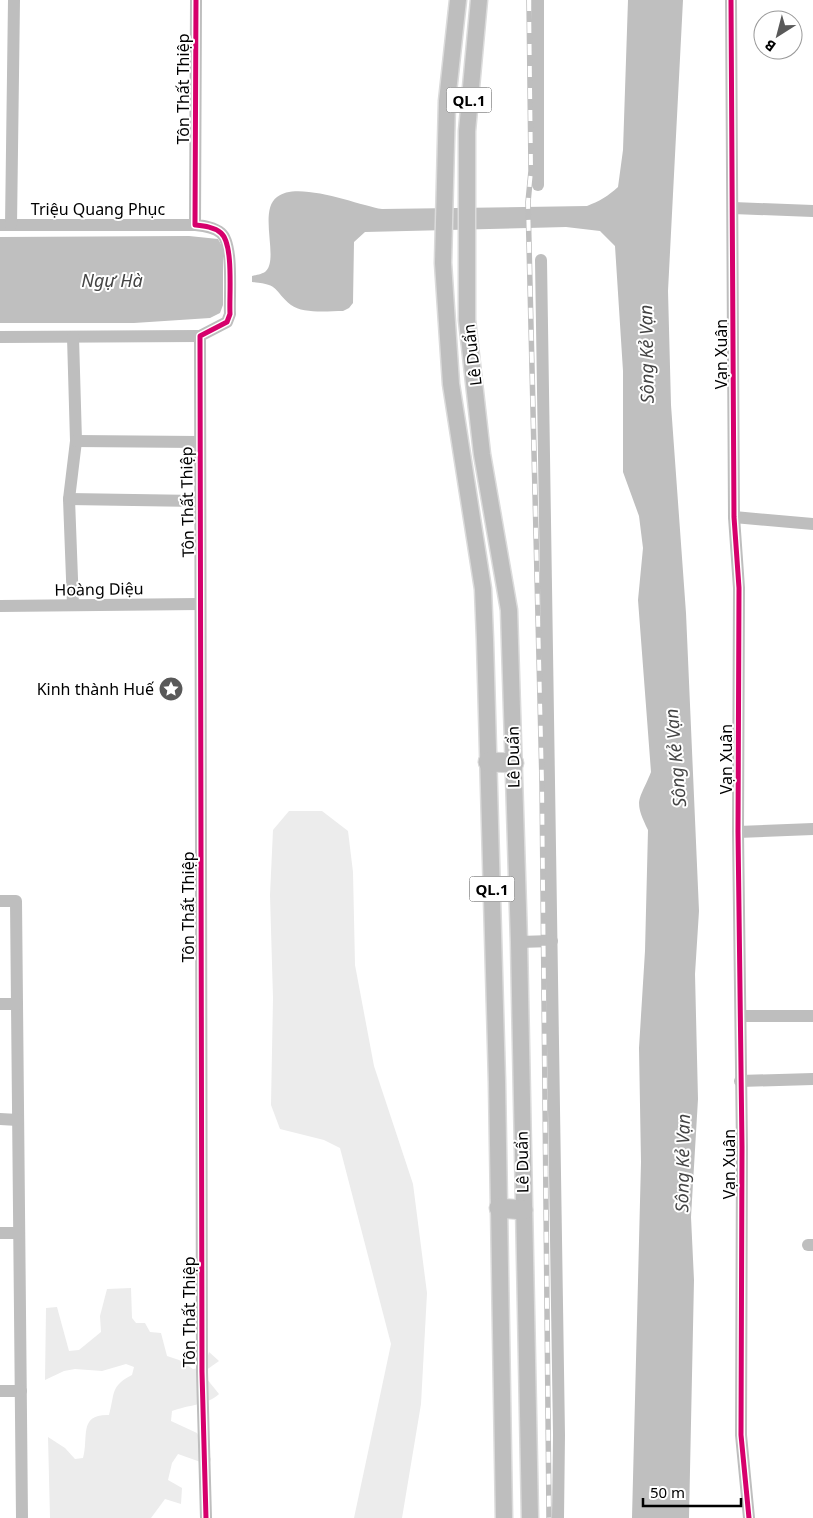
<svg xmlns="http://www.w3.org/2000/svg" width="813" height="1518" font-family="'Noto Sans',sans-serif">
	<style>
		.green { fill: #ececec }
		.water { fill: #bfbfbf }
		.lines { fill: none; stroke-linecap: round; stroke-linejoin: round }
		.major-casing { stroke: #dbdbdb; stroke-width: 19 }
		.highway-casing { stroke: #dbdbdb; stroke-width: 21 }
		.minor { stroke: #bebebe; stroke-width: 12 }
		.major { stroke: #bebebe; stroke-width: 16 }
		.highway { stroke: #bebebe; stroke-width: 19 }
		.rail-casing { stroke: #bebebe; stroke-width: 5.5 }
		.rail { stroke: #fff; stroke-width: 4; stroke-dasharray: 11; stroke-linecap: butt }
		.cycleway-casing { stroke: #fff; stroke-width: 8 }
		.cycleway { stroke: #d6006c; stroke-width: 5 }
		.labels { text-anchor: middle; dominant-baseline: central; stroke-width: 4; stroke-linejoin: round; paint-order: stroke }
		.shield { fill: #fff; stroke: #4c4c4c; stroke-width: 1 }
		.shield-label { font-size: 15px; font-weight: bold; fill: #000 }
		.street-label { font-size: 16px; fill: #000; stroke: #fff }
		.poi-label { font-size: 16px; fill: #000; stroke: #fff; text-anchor: end }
		.water-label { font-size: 18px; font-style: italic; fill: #444; stroke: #fff }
	</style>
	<rect width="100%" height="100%" fill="#fff"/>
	<g class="green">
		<polygon points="289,811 322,811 348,831 353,872 355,965 374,1066 413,1184 427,1293 421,1404 402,1518 354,1518 391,1344 340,1148 324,1140 280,1129 271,1105 273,998 270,895 273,830"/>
		<path d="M131,1288L132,1318L136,1323H145L150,1332L161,1333L167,1356L179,1360L193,1369L205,1367L209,1352L219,1361L202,1373L219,1394C207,1405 188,1405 172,1411L171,1421L197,1433L211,1459L209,1465L178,1454L172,1463L168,1480L182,1488L181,1504L165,1499L151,1518H50L48,1437L65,1448L75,1459L83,1458C89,1437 78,1414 109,1415C115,1394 110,1386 132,1375L134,1367L126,1364L102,1371L75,1369L64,1371L45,1380L46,1308L57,1307L69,1351L79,1350L101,1332L100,1316L107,1289Z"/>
	</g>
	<g class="water">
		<path d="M628,0H683L668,291L671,405L686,613L699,911L695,974L698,1099L691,1217L694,1280L689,1518H632L641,1162L639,1048L645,951L648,830C633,799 639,802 651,772L638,600L643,548L639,516L623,472V371L615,246L600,231L566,227L365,232L354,242L353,303L349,308L343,311C328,311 303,314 291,305C273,290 280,284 252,282V276C256,275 263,274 266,271C279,258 258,211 277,197C297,180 358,205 382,209L587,206C600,201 608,196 618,187L623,150Z"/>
		<polygon points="189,236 218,239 223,248 223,305 220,313 210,318 134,323 0,323 0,237"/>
	</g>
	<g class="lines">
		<defs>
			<g id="major">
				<polyline points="458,0 447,101 443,263 451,384 483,589 485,640 497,1082 504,1518"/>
				<polyline points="479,0 467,131 467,320 482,454 509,610 519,942 530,1518"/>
			</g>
			<g id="highway">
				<polyline points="488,762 514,763"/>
				<polyline points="499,1208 523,1210"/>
			</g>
		</defs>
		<use href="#major" class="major-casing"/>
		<use href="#highway" class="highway-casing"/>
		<g class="minor">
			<path d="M196,0L195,225C204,226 214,227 221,233C234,244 229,296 230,314L227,322L200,336L202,1372L206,1518"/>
			<polyline points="538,0 538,185"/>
			<polyline points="731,0 734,517 739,588 738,832 742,1147 741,1435 749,1518"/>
			<polyline points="733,208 813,211"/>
			<polyline points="0,225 195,225"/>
			<polyline points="11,225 14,0"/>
			<polyline points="541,260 559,1435 558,1518"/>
			<polyline points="0,337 200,336"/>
			<polyline points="73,337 76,441 69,499 73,605"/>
			<polyline points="76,441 198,442"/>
			<polyline points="69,499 198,501"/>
			<polyline points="734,517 813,524"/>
			<polyline points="0,606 199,604"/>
			<polyline points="738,832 813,829"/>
			<polyline points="0,901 16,901 22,1518"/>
			<polyline points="519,942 552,941"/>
			<polyline points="0,1004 17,1004"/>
			<polyline points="742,1016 813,1016"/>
			<polyline points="740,1081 813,1079"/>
			<polyline points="0,1119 18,1120"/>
			<polyline points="0,1233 19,1233"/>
			<polyline points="808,1245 813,1245"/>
			<polyline points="0,1391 21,1391"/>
		</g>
		<use href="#major" class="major"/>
		<use href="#highway" class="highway"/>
		<defs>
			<polyline id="rail" points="529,0 531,171 528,202 542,783 549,1518"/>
		</defs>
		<use href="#rail" class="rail-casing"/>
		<use href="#rail" class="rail"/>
		<defs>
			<g id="cycleway">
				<path d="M196,0L195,225C204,226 214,227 221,233C234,244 229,296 230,314L227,322L200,336L202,1372L206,1518"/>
				<polyline points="731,0 734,517 739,588 738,832 742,1147 741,1435 749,1518"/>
			</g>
		</defs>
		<use href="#cycleway" class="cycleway-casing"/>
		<use href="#cycleway" class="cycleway"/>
	</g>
	<defs>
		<symbol id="sight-disc" viewBox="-11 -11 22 22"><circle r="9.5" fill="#595959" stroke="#fff"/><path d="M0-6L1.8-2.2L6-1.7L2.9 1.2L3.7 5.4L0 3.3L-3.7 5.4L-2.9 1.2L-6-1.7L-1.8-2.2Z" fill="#fff"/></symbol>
	</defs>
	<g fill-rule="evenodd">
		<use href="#sight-disc" x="157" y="675" width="28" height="28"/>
	</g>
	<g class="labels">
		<g class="shield">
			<rect x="446.5" y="87.5" width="45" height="25" rx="4"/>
			<rect x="469.5" y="876.5" width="45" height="25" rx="4"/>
		</g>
		<g class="shield-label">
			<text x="469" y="100">QL.1</text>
			<text x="492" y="889">QL.1</text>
		</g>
		<g class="street-label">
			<text transform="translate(183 89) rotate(-90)">Tôn Thất Thiệp</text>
			<text x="98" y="209">Triệu Quang Phục</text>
			<text transform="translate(721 354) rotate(-90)">Vạn Xuân</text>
			<text transform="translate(472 355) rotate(-97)">Lê Duẩn</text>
			<text transform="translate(187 502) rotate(-91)">Tôn Thất Thiệp</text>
			<text transform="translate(99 589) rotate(-1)">Hoàng Diệu</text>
			<text transform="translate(513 757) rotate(-91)">Lê Duẩn</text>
			<text transform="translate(726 759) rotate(-90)">Vạn Xuân</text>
			<text transform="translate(188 907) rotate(-90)">Tôn Thất Thiệp</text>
			<text transform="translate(522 1162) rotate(-91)">Lê Duẩn</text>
			<text transform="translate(729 1164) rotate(-90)">Vạn Xuân</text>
			<text transform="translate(189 1312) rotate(-90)">Tôn Thất Thiệp</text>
		</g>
		<g class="poi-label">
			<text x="154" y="689">Kinh thành Huế</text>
		</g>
		<g class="water-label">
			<text x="112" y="280">Ngự Hà</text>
			<text transform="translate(646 354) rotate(-91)">Sông Kẻ Vạn</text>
			<text transform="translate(675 758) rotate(-95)">Sông Kẻ Vạn</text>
			<text transform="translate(682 1163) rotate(-89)">Sông Kẻ Vạn</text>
		</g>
	</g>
	<g transform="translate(778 35) rotate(216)"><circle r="24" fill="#ffffff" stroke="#999999"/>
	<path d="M0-4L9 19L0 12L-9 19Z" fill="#595959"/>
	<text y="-8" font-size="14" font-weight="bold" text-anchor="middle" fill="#000000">B</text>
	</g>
	<path d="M643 1498v8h98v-8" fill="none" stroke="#000000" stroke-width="2.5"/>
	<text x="650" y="1498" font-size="15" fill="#000000" stroke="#ffffff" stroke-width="4" paint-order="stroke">50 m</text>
</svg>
